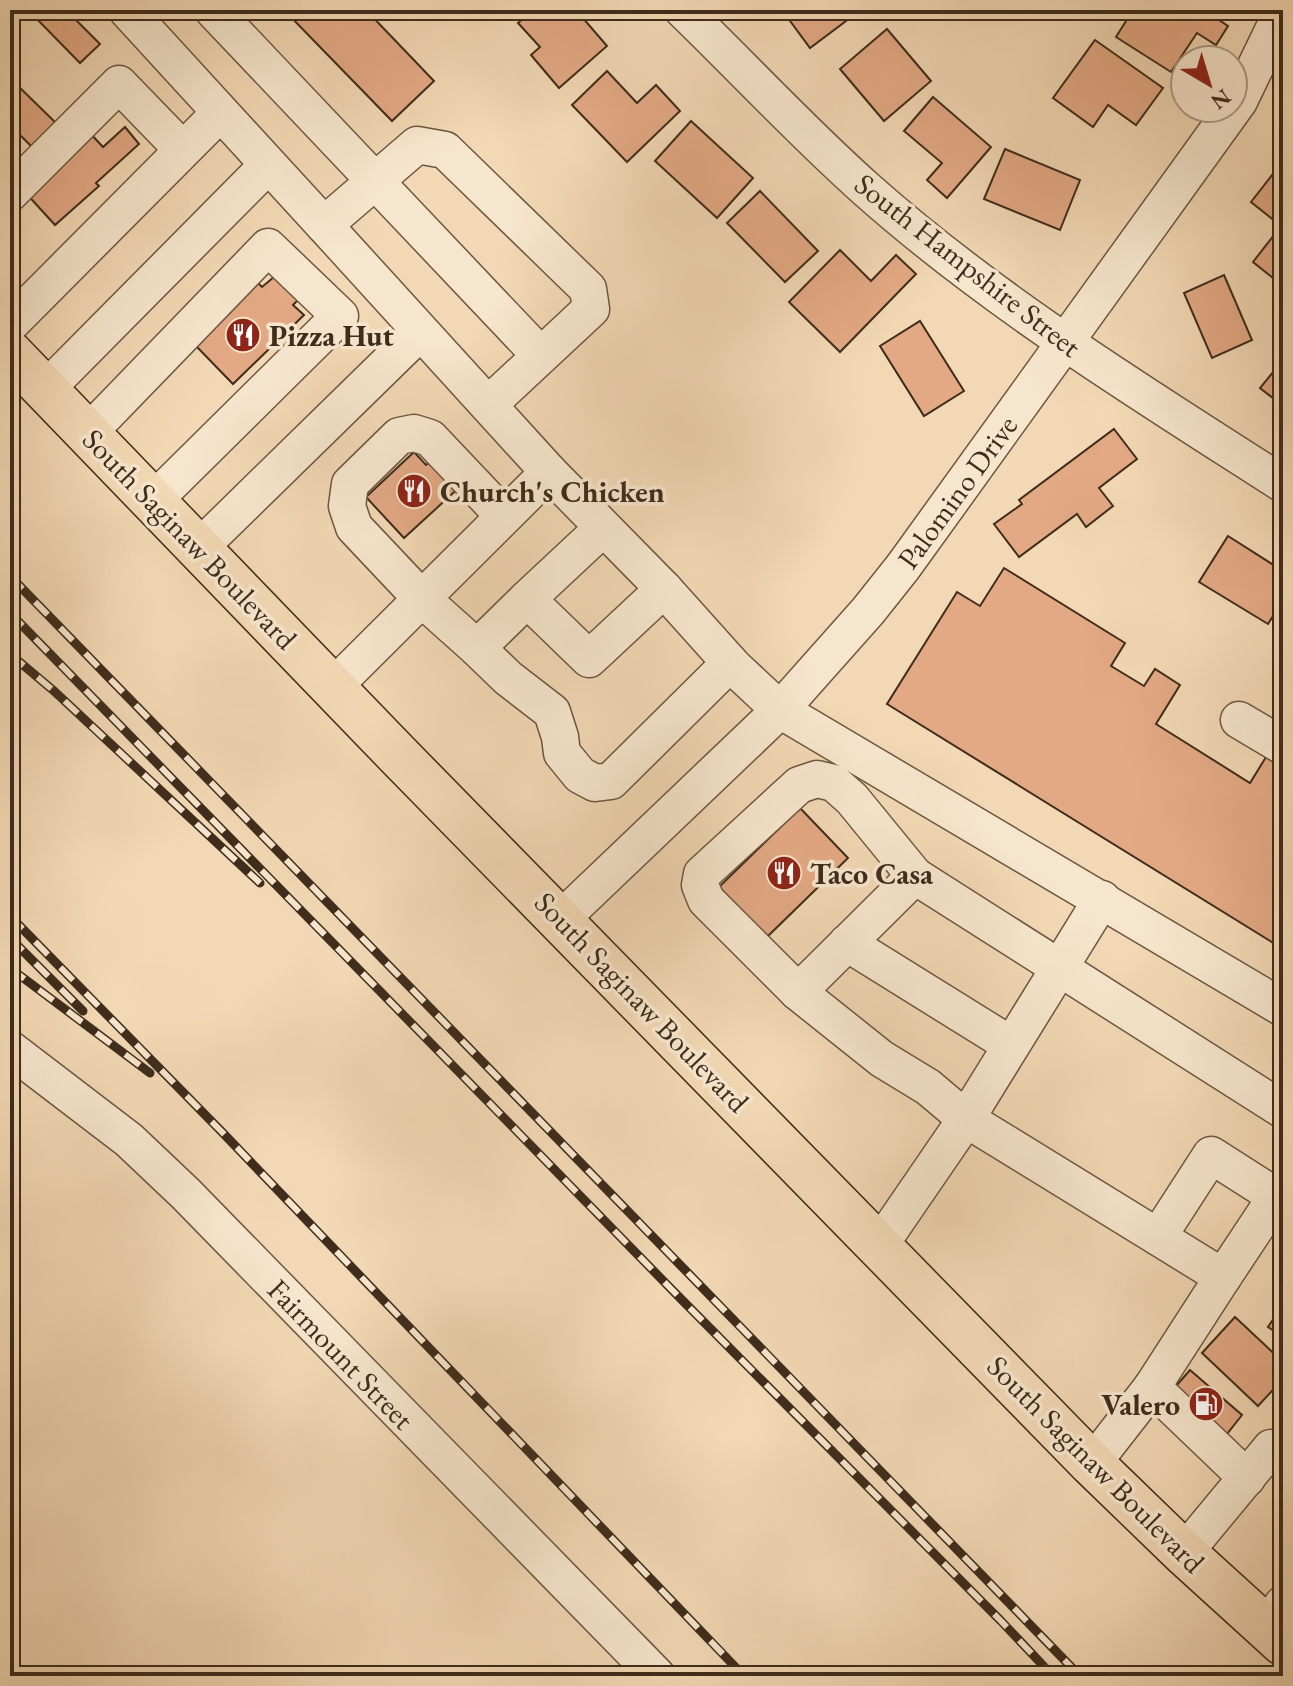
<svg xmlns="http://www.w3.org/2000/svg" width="1293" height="1686" font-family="'EB Garamond',serif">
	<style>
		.building { fill: #e3a984; stroke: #3f2c1c; stroke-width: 2 }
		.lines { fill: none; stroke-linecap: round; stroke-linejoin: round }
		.minor-casing { stroke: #6c5742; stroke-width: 39 }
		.major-casing { stroke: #3f2c1c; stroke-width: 47 }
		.minor { stroke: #f7e6ce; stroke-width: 36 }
		.major { stroke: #f2d8b4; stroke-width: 44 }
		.rail-casing { stroke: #3f2c1c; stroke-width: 9 }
		.rail { stroke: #f7e6ce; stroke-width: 6; stroke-dasharray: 18; stroke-linecap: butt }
		.labels { text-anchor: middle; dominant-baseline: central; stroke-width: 7; stroke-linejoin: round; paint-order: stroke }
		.street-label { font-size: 30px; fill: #3f2c1c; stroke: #f7e6ce }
		.poi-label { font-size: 30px; font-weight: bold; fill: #3f2c1c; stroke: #f7e6ce; text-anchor: start }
	</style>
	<rect width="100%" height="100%" fill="#f2d8b4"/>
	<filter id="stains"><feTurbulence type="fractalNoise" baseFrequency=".0025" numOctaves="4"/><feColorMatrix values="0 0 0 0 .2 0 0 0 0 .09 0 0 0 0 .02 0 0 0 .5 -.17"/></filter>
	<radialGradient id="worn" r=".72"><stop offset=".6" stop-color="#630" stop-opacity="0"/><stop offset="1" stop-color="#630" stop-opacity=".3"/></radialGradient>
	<g class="building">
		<polygon points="28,10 66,10 100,44 80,63"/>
		<polygon points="284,10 366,10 434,81 392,121"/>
		<polygon points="533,10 576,10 607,46 559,88 531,55 540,47 518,23"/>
		<polygon points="782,10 838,10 846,21 810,48"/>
		<polygon points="1133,10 1204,10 1228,26 1216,45 1197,33 1171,72 1116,37"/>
		<polygon points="887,29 931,81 884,121 840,69"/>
		<polygon points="1095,40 1163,88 1136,125 1108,105 1093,127 1053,98"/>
		<polygon points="607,71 637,103 656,85 680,111 627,162 572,105"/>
		<polygon points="10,78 61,128 37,152 10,125"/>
		<polygon points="933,97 991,147 947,198 927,180 942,163 904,131"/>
		<polygon points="691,121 753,178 717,218 655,161"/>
		<polygon points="125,127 139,144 96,183 99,186 55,225 23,190 88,131 103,147"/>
		<polygon points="1005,149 1080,180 1060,230 984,199"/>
		<polygon points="1276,170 1283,175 1283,286 1253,262 1281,226 1251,202"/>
		<polygon points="760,191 818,251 785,282 727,223"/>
		<polygon points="840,250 871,281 896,255 916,274 840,352 789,302"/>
		<polygon points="1224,275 1252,340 1212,358 1184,293"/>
		<polygon points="275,276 298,300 293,305 304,315 233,384 194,344 253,278 262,287"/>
		<polygon points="920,321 964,391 924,416 880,346"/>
		<polygon points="1283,360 1283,406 1260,388"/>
		<polygon points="1114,429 1137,459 1099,488 1113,506 1086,527 1077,514 1019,557 994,524 1022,504 1019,500"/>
		<polygon points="414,452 426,465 437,456 463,484 404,538 366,497"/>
		<polygon points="1228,536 1272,564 1281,549 1283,550 1283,600 1268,624 1199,582"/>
		<polygon points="1004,568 1125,643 1111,666 1144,686 1155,669 1180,685 1156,724 1250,783 1266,757 1283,767 1283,949 887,704 957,592 980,606"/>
		<polygon points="800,808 848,858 767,937 719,887"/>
		<polygon points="1283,1305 1283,1337 1268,1327"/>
		<polygon points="1235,1317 1283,1362 1283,1379 1258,1406 1202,1353"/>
		<polygon points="1190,1370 1242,1415 1223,1439 1170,1393"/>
	</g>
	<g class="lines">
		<defs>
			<g id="minor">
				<polyline points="127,10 324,225"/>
				<polyline points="213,10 540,355"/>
				<path d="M683,10C744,69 802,132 866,189C993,302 1140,392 1283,484"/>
				<polyline points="10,193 119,84 182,149"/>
				<polyline points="10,324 219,114"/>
				<polyline points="46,389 267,166"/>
				<polyline points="489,404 591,309 588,289 445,150 417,145 324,225 549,472 664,589 734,667 780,710 1283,1008"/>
				<polyline points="88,433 268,247 340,316 153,501"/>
				<polyline points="504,516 430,438 414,433 399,436 350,484 347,506 354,527 421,598 477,648 527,599"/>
				<polyline points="603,528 527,599 589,659 664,589"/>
				<polyline points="199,548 420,332"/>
				<polyline points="477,648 508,678 552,712 560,737 562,753 580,775 595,783 611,781 730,663"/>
				<polyline points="333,687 549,472"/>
				<polyline points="1239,720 1283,746"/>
				<polyline points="561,919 780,710 868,611 903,567 1239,101 1283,10"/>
				<polyline points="847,943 1011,1045"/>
				<polyline points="798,992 915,876"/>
				<polyline points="10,1049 129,1140 186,1194 657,1676"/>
				<polyline points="1283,1110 915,876 852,799 834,783 817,779 799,785 702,874 700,885 706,900 798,992 882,1059 928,1087 966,1119 1158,1237 1211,1155 1283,1201"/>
				<polyline points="1158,1237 1223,1277 1276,1197"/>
				<polyline points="879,1246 966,1119 1102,899"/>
				<polyline points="1152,1387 1247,1478"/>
				<polyline points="1092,1464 1152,1387 1223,1277"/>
				<polyline points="1184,1553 1271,1448 1283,1457"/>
				<polyline points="1266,1628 1283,1604"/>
			</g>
			<polyline id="major" points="10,353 397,754 1092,1464 1184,1553 1283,1643"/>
		</defs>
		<use href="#minor" class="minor-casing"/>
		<use href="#major" class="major-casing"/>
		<use href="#minor" class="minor"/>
		<use href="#major" class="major"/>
		<defs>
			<g id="rail">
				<polyline points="10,576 1080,1676"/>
				<polyline points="10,613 683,1301 1001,1621 1053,1676"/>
				<polyline points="10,654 54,691 260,883"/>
				<polyline points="10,916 221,1131 744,1676"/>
				<polyline points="10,938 83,1011"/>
				<polyline points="10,968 150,1073"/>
			</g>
		</defs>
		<use href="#rail" class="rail-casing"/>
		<use href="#rail" class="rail"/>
	</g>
	<defs>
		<symbol id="restaurant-disc" viewBox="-11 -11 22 22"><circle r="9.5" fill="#8f2418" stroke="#f7e6ce"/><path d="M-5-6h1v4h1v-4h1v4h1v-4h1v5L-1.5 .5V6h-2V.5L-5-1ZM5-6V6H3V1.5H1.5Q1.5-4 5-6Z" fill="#fff"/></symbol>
		<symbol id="fuel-disc" viewBox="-11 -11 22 22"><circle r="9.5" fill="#8f2418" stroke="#f7e6ce"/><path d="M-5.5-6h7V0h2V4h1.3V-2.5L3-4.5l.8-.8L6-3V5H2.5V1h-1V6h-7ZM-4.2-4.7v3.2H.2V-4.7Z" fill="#fff"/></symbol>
	</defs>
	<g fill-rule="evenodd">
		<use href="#restaurant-disc" x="223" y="315" width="40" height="40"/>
		<use href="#restaurant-disc" x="394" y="471" width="40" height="40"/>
		<use href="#restaurant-disc" x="764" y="853" width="40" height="40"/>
		<use href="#fuel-disc" x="1186" y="1384" width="40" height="40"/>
	</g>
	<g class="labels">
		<g class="street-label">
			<text transform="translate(968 265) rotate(38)">South Hampshire Street</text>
			<text transform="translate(957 492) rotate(-54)">Palomino Drive</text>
			<text transform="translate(190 539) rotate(46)">South Saginaw Boulevard</text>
			<text transform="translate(642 1002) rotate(46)">South Saginaw Boulevard</text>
			<text transform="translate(341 1354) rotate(46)">Fairmount Street</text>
			<text transform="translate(1096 1464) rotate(45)">South Saginaw Boulevard</text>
		</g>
		<g class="poi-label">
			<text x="269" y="335">Pizza Hut</text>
			<text x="440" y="491">Church's Chicken</text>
			<text x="810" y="873">Taco Casa</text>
			<text x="1180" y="1404" text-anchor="end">Valero</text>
		</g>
	</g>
	<rect width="1293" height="1686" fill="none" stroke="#f2d8b4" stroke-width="40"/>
	<rect x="12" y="12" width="1269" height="1662" fill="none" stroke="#3f2c1c" stroke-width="4"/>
	<rect x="20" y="20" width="1253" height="1646" fill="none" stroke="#3f2c1c" stroke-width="2"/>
	<g transform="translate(1209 84) rotate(142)"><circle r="38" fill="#f7e6ce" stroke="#ad9c87" stroke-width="2"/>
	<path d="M0-6L14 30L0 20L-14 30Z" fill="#8f2418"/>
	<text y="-12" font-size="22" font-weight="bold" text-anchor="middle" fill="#3f2c1c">N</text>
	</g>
	<rect width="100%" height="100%" filter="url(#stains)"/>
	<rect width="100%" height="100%" fill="url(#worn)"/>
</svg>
